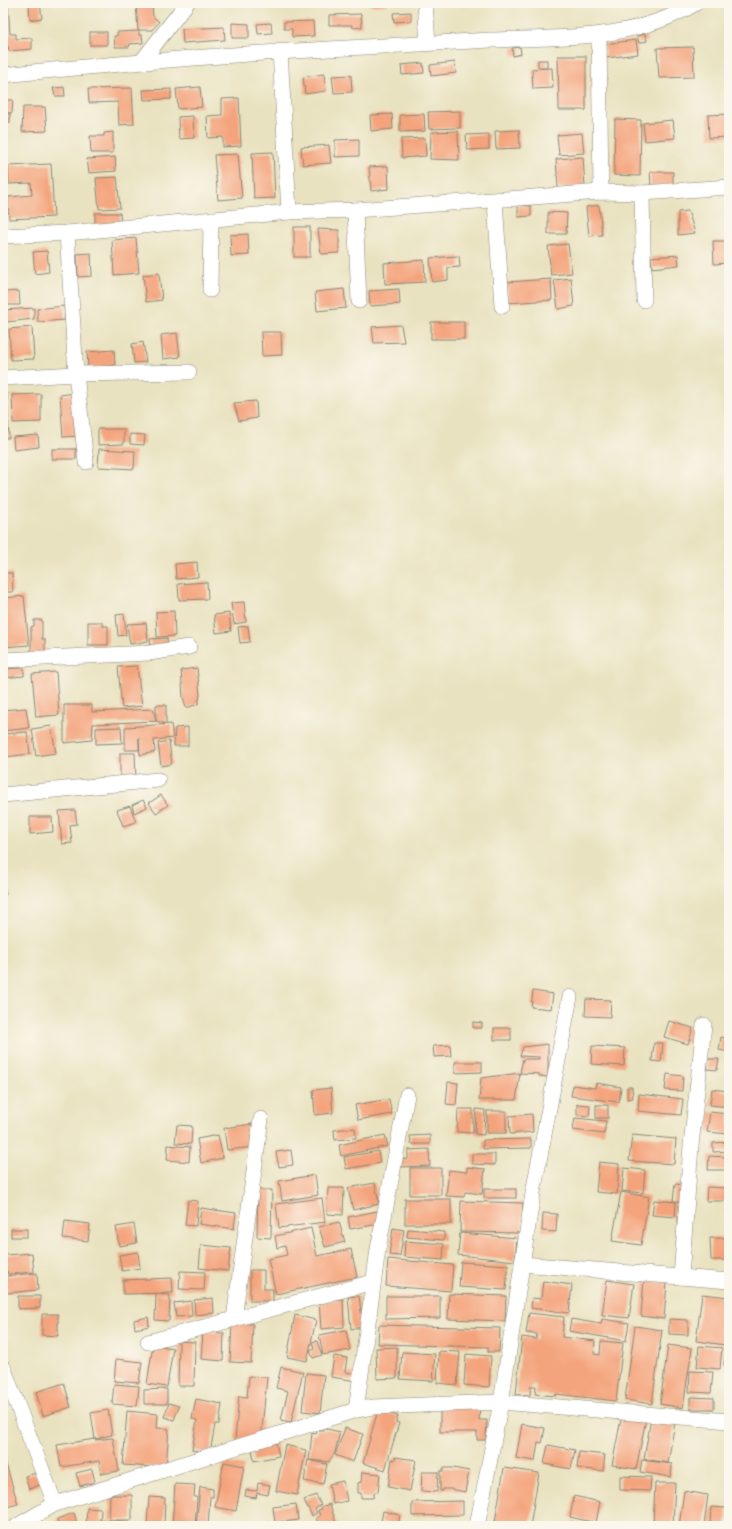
<svg xmlns="http://www.w3.org/2000/svg" width="732" height="1529" font-family="'Gochi Hand',sans-serif">
	<style>
		.building { fill: #f4a47d }
		.lines { fill: none; stroke-linecap: round; stroke-linejoin: round }
		.minor-casing { stroke: #8a8676; stroke-width: 16 }
		.minor { stroke: #fff; stroke-width: 15 }
	</style>
	<rect width="100%" height="100%" fill="#fbf7ec"/>
	<filter id="ink" filterUnits="userSpaceOnUse"><feTurbulence type="fractalNoise" baseFrequency=".025" numOctaves="2"/><feDisplacementMap in="SourceGraphic" scale="8" xChannelSelector="R" yChannelSelector="G"/><feConvolveMatrix kernelMatrix="1 2 1 2 8 2 1 2 1" color-interpolation-filters="sRGB"/></filter>
	<filter id="wash" filterUnits="userSpaceOnUse"><feTurbulence type="fractalNoise" baseFrequency=".012" numOctaves="4" result="noise"/><feDisplacementMap in="SourceGraphic" scale="16" xChannelSelector="R" yChannelSelector="G"/><feGaussianBlur stdDeviation="0.9" result="paint"/><feColorMatrix in="noise" values="0 0 0 0 0 0 0 0 0 0 0 0 0 0 0 0 0 1.4 0 .05"/><feComposite in="paint" operator="in"/></filter>
	<g filter="url(#wash)">
		<rect width="100%" height="100%" fill="#e9e2c0"/>
		<g id="blocks">
			<g class="building">
				<polygon points="3,3 8,3 10,34 16,34 16,39 32,38 32,49 9,51 8,46 3,47"/>
				<polygon points="40,3 42,18 30,20 29,4"/>
				<polygon points="136,3 172,3 172,5 152,6 153,16 159,22 152,30 139,30 139,35 142,35 143,43 130,44 129,47 115,47 114,36 117,36 117,32 138,31"/>
				<polygon points="371,3 387,3 387,5 371,6"/>
				<rect x="459" y="3" width="9" height="3"/>
				<polygon points="411,12 411,21 394,22 393,13"/>
				<polygon points="361,14 362,27 353,28 352,25 329,25 329,15"/>
				<polygon points="313,21 314,36 292,37 292,29 284,29 284,22"/>
				<polygon points="232,23 249,24 249,38 232,38"/>
				<polygon points="271,23 272,33 258,34 257,24"/>
				<polygon points="224,27 225,40 183,43 182,29"/>
				<rect x="90" y="32" width="17" height="13"/>
				<polygon points="645,34 647,41 639,43 637,36"/>
				<polygon points="636,40 638,54 606,58 604,44"/>
				<polygon points="520,47 521,54 513,56 512,48"/>
				<polygon points="693,47 694,77 659,78 657,48"/>
				<polygon points="558,56 586,56 586,110 559,110"/>
				<rect x="538" y="60" width="9" height="7"/>
				<polygon points="455,62 456,73 431,76 430,65"/>
				<polygon points="423,63 424,73 402,75 401,65"/>
				<polygon points="552,68 553,88 533,89 532,69"/>
				<polygon points="324,74 326,91 305,94 303,77"/>
				<polygon points="351,75 352,92 334,93 332,76"/>
				<polygon points="64,87 65,96 55,96 53,88"/>
				<polygon points="200,87 202,107 178,109 176,89"/>
				<polygon points="132,88 134,124 119,125 118,102 89,103 88,89"/>
				<polygon points="171,89 171,99 144,100 143,90"/>
				<polygon points="239,98 241,146 223,147 223,137 208,138 207,116 222,115 222,99"/>
				<polygon points="3,100 13,100 12,113 3,112"/>
				<polygon points="23,107 45,107 47,131 22,132"/>
				<polygon points="460,111 460,128 429,129 428,112"/>
				<rect x="3" y="114" width="7" height="9"/>
				<polygon points="392,114 393,129 371,131 370,115"/>
				<polygon points="424,114 425,131 400,132 400,115"/>
				<polygon points="729,114 729,137 709,138 708,115"/>
				<polygon points="193,116 194,138 179,139 178,117"/>
				<polygon points="615,119 641,120 640,176 614,175"/>
				<polygon points="673,120 675,138 645,141 643,123"/>
				<polygon points="519,130 520,148 496,149 495,131"/>
				<polygon points="458,131 459,160 430,159 431,132"/>
				<polygon points="113,132 113,153 91,153 90,136 104,136 104,133"/>
				<polygon points="582,133 584,153 559,155 557,135"/>
				<polygon points="489,134 489,149 467,150 466,135"/>
				<polygon points="425,138 426,156 402,158 401,139"/>
				<polygon points="359,139 359,156 335,157 335,140"/>
				<polygon points="329,145 331,163 303,165 301,147"/>
				<polygon points="273,152 275,198 254,199 252,153"/>
				<polygon points="238,154 242,198 218,200 214,155"/>
				<polygon points="115,157 116,171 89,173 87,159"/>
				<polygon points="583,157 585,187 558,188 556,159"/>
				<polygon points="51,164 54,217 9,219 8,197 32,195 31,183 9,184 8,166"/>
				<polygon points="388,166 389,189 371,191 369,167"/>
				<polygon points="650,172 673,172 673,184 651,186"/>
				<polygon points="117,177 120,208 99,209 96,178"/>
				<polygon points="518,205 531,206 531,216 518,217"/>
				<polygon points="599,205 602,235 589,236 586,207"/>
				<polygon points="688,211 695,233 678,235 678,212"/>
				<polygon points="548,212 567,213 566,234 548,234"/>
				<polygon points="95,213 120,213 121,224 95,225"/>
				<rect x="294" y="227" width="16" height="30"/>
				<polygon points="318,229 339,230 339,253 321,254"/>
				<polygon points="248,234 249,255 231,256 230,235"/>
				<polygon points="136,238 139,273 114,275 112,240"/>
				<polygon points="713,241 729,241 729,263 714,264"/>
				<polygon points="568,244 572,273 551,275 548,246"/>
				<polygon points="47,251 49,272 35,274 33,252"/>
				<polygon points="91,253 92,276 78,277 77,254"/>
				<polygon points="678,255 679,265 652,268 651,257"/>
				<polygon points="459,256 460,267 448,268 448,280 432,282 430,258"/>
				<polygon points="424,260 425,282 385,284 384,263"/>
				<polygon points="159,273 162,300 146,302 143,275"/>
				<polygon points="571,278 574,306 558,309 554,280"/>
				<polygon points="551,279 552,300 508,303 507,282"/>
				<polygon points="344,289 346,308 317,311 315,292"/>
				<polygon points="399,289 400,304 370,306 369,291"/>
				<polygon points="19,291 20,305 5,305 4,292"/>
				<polygon points="64,306 65,320 38,322 37,309"/>
				<polygon points="34,308 34,319 6,322 4,310"/>
				<rect x="431" y="322" width="33" height="17"/>
				<polygon points="401,325 404,342 374,343 372,327"/>
				<polygon points="32,327 34,359 11,360 9,329"/>
				<polygon points="261,332 281,332 282,355 262,356"/>
				<polygon points="177,333 180,357 163,359 161,335"/>
				<polygon points="143,342 146,362 134,363 132,344"/>
				<polygon points="114,350 115,365 88,368 87,352"/>
				<polygon points="7,393 8,419 3,419 3,394"/>
				<polygon points="75,393 79,436 63,437 60,395"/>
				<polygon points="41,394 41,422 13,423 12,395"/>
				<polygon points="256,401 257,418 239,421 234,403"/>
				<polygon points="8,421 9,438 3,438 3,422"/>
				<polygon points="98,429 124,429 124,444 98,445"/>
				<polygon points="130,434 145,435 144,445 130,444"/>
				<polygon points="38,435 39,447 14,450 13,437"/>
				<rect x="52" y="449" width="24" height="10"/>
				<polygon points="99,449 135,451 134,469 98,467"/>
				<polygon points="197,562 198,577 176,579 175,564"/>
				<polygon points="3,573 12,573 13,592 3,592"/>
				<polygon points="207,582 208,599 179,600 178,584"/>
				<polygon points="24,596 29,645 3,647 3,598"/>
				<polygon points="244,602 246,622 234,624 231,603"/>
				<polygon points="174,611 175,636 157,637 156,612"/>
				<polygon points="229,613 231,631 216,633 214,615"/>
				<polygon points="124,614 126,635 118,636 116,615"/>
				<polygon points="34,620 42,620 42,639 45,639 45,653 31,653 31,627 34,626"/>
				<polygon points="88,622 102,622 102,626 108,626 108,645 88,645"/>
				<polygon points="146,623 148,641 130,644 127,624"/>
				<polygon points="248,626 250,642 240,643 238,627"/>
				<polygon points="167,638 168,648 151,649 150,639"/>
				<polygon points="137,666 142,706 122,708 118,667"/>
				<polygon points="24,668 24,676 3,678 3,669"/>
				<polygon points="197,668 200,695 198,704 186,708 183,697 181,670"/>
				<polygon points="56,672 59,715 36,717 32,674"/>
				<polygon points="64,705 92,705 92,712 153,709 156,721 156,705 166,705 166,724 156,721 93,724 92,740 64,743"/>
				<polygon points="26,708 29,728 3,731 3,710"/>
				<polygon points="171,724 173,738 154,740 155,752 140,755 139,738 139,750 125,750 125,727"/>
				<polygon points="51,726 56,753 36,756 32,729"/>
				<polygon points="121,727 122,743 96,744 96,728"/>
				<polygon points="188,727 188,746 174,746 175,728"/>
				<polygon points="27,732 30,754 5,757 3,734"/>
				<polygon points="169,741 172,764 161,766 158,743"/>
				<polygon points="120,753 135,753 136,779 120,780"/>
				<polygon points="161,795 168,805 156,813 149,803"/>
				<polygon points="143,800 147,807 134,813 132,805"/>
				<polygon points="130,806 136,822 123,826 117,810"/>
				<polygon points="75,810 77,824 70,825 72,843 62,844 59,811"/>
				<polygon points="30,817 52,817 53,832 30,834"/>
				<polygon points="3,879 6,895 3,895"/>
				<polygon points="533,991 553,994 551,1009 531,1007"/>
				<polygon points="586,999 611,1000 610,1017 585,1016"/>
				<polygon points="669,1021 693,1028 688,1044 664,1037"/>
				<polygon points="473,1022 482,1023 482,1028 473,1028"/>
				<rect x="494" y="1028" width="17" height="12"/>
				<polygon points="721,1037 729,1039 729,1052 719,1050"/>
				<polygon points="654,1043 663,1043 661,1062 652,1061"/>
				<polygon points="548,1044 548,1077 539,1076 539,1074 520,1073 523,1059 539,1059 539,1057 520,1056 523,1047"/>
				<polygon points="450,1045 451,1056 434,1057 433,1046"/>
				<polygon points="592,1046 625,1048 624,1066 591,1064"/>
				<polygon points="708,1059 719,1059 717,1070 707,1069"/>
				<polygon points="455,1062 482,1062 482,1072 455,1073"/>
				<polygon points="520,1073 516,1100 479,1100 481,1078"/>
				<polygon points="667,1074 683,1076 682,1091 665,1090"/>
				<polygon points="448,1082 458,1083 456,1105 446,1104"/>
				<polygon points="596,1083 621,1087 619,1102 571,1096 573,1085 595,1088"/>
				<polygon points="627,1087 632,1087 633,1098 627,1099"/>
				<polygon points="331,1088 333,1113 315,1115 313,1090"/>
				<polygon points="712,1089 729,1091 729,1107 710,1105"/>
				<polygon points="639,1094 683,1099 681,1115 638,1111"/>
				<polygon points="389,1099 392,1114 358,1120 355,1105"/>
				<polygon points="577,1104 590,1105 589,1116 577,1115"/>
				<rect x="596" y="1105" width="12" height="13"/>
				<polygon points="458,1109 473,1109 473,1133 457,1132"/>
				<polygon points="476,1109 485,1110 484,1135 475,1134"/>
				<rect x="487" y="1111" width="19" height="22"/>
				<polygon points="710,1112 729,1114 729,1134 707,1132"/>
				<polygon points="532,1114 533,1132 510,1134 509,1116"/>
				<polygon points="575,1118 606,1121 604,1134 573,1130"/>
				<polygon points="252,1124 254,1147 227,1150 224,1128"/>
				<polygon points="177,1125 192,1126 191,1144 175,1143"/>
				<polygon points="355,1128 356,1138 335,1140 334,1130"/>
				<polygon points="218,1135 223,1158 201,1163 197,1139"/>
				<polygon points="385,1135 388,1146 341,1156 339,1145"/>
				<polygon points="430,1135 430,1144 411,1144 410,1136"/>
				<polygon points="632,1135 676,1139 674,1164 629,1161"/>
				<polygon points="531,1139 531,1148 483,1149 483,1140"/>
				<polygon points="729,1142 729,1151 713,1152 713,1143"/>
				<polygon points="168,1145 190,1147 189,1162 167,1160"/>
				<polygon points="429,1149 430,1166 398,1167 398,1160 408,1159 408,1150"/>
				<polygon points="291,1150 293,1165 279,1167 276,1152"/>
				<polygon points="378,1151 380,1163 346,1169 344,1157"/>
				<polygon points="472,1154 495,1154 495,1165 472,1164"/>
				<polygon points="709,1156 729,1157 729,1170 708,1170"/>
				<polygon points="599,1162 619,1164 617,1194 596,1192"/>
				<polygon points="467,1167 485,1169 482,1194 465,1192 464,1197 446,1196 449,1170 467,1172"/>
				<rect x="410" y="1168" width="31" height="27"/>
				<polygon points="624,1168 645,1170 643,1193 622,1191"/>
				<polygon points="315,1175 318,1195 282,1201 279,1181"/>
				<polygon points="375,1183 379,1204 353,1210 348,1188"/>
				<polygon points="675,1184 686,1185 684,1202 673,1201"/>
				<polygon points="707,1187 729,1188 729,1201 706,1201"/>
				<polygon points="328,1188 344,1188 343,1215 327,1214"/>
				<rect x="484" y="1189" width="32" height="9"/>
				<polygon points="258,1190 272,1190 271,1238 257,1237"/>
				<polygon points="621,1192 649,1197 641,1245 612,1241"/>
				<polygon points="322,1198 325,1222 279,1228 276,1204"/>
				<rect x="405" y="1199" width="46" height="25"/>
				<polygon points="188,1200 198,1201 196,1226 185,1225"/>
				<polygon points="654,1200 676,1202 675,1217 652,1215"/>
				<polygon points="461,1201 523,1203 522,1233 460,1232"/>
				<polygon points="201,1208 236,1213 234,1229 199,1224"/>
				<polygon points="377,1211 380,1224 350,1229 348,1217"/>
				<polygon points="543,1213 557,1214 556,1232 542,1231"/>
				<polygon points="65,1221 90,1224 88,1241 63,1238"/>
				<polygon points="339,1222 345,1242 325,1247 319,1227"/>
				<polygon points="134,1224 137,1243 119,1246 116,1227"/>
				<polygon points="311,1228 317,1256 351,1249 357,1277 276,1294 268,1259 287,1255 285,1246 277,1248 275,1236"/>
				<polygon points="393,1228 404,1230 400,1256 389,1255"/>
				<rect x="11" y="1229" width="16" height="8"/>
				<polygon points="408,1229 444,1232 444,1240 407,1237"/>
				<polygon points="460,1233 517,1238 515,1261 458,1255"/>
				<polygon points="710,1238 729,1238 729,1260 711,1260"/>
				<polygon points="405,1241 444,1244 443,1260 404,1257"/>
				<polygon points="201,1245 231,1248 228,1271 199,1268"/>
				<polygon points="138,1252 140,1268 122,1271 119,1255"/>
				<polygon points="32,1253 34,1272 8,1274 7,1271 3,1271 3,1263 6,1263 5,1255"/>
				<polygon points="388,1259 453,1265 451,1291 386,1286"/>
				<polygon points="461,1262 508,1265 506,1290 459,1287"/>
				<polygon points="250,1270 264,1270 264,1289 273,1289 273,1301 250,1301"/>
				<polygon points="180,1271 205,1272 204,1290 179,1289"/>
				<polygon points="37,1273 38,1290 7,1293 6,1276"/>
				<polygon points="172,1278 173,1293 123,1294 123,1280"/>
				<polygon points="607,1280 634,1284 629,1318 602,1315"/>
				<polygon points="644,1280 667,1283 664,1319 641,1316"/>
				<polygon points="543,1281 572,1285 569,1313 531,1308 532,1298 541,1299"/>
				<polygon points="156,1294 170,1295 169,1321 155,1320"/>
				<polygon points="449,1294 506,1296 505,1321 448,1319"/>
				<polygon points="702,1294 729,1297 729,1366 724,1365 726,1345 696,1341"/>
				<polygon points="18,1296 40,1296 40,1308 18,1309"/>
				<polygon points="359,1296 363,1327 351,1329 348,1297"/>
				<polygon points="386,1296 440,1296 440,1318 386,1319"/>
				<polygon points="213,1298 214,1313 195,1315 194,1300"/>
				<polygon points="343,1299 344,1327 321,1329 319,1301"/>
				<polygon points="191,1301 192,1316 176,1317 174,1303"/>
				<polygon points="529,1313 564,1317 562,1337 595,1341 594,1354 600,1355 601,1341 623,1343 616,1401 556,1394 556,1396 535,1394 536,1386 531,1386 530,1395 516,1394 522,1337 536,1339 537,1334 526,1333"/>
				<polygon points="42,1314 58,1314 58,1336 42,1335"/>
				<polygon points="295,1315 316,1320 307,1361 287,1357"/>
				<polygon points="148,1317 149,1326 135,1329 134,1320"/>
				<polygon points="571,1319 601,1324 602,1319 629,1323 626,1341 569,1331"/>
				<polygon points="669,1319 688,1320 688,1335 669,1334"/>
				<polygon points="232,1323 253,1324 251,1363 230,1362"/>
				<polygon points="379,1325 500,1328 499,1352 488,1352 488,1347 378,1344"/>
				<polygon points="635,1326 662,1330 652,1404 625,1400"/>
				<polygon points="346,1330 350,1350 323,1355 319,1335"/>
				<polygon points="203,1332 224,1333 223,1361 201,1359"/>
				<polygon points="179,1341 195,1342 194,1386 178,1386"/>
				<polygon points="317,1341 322,1355 313,1358 310,1351 314,1349 312,1342"/>
				<polygon points="153,1345 173,1348 167,1387 147,1384"/>
				<polygon points="668,1345 692,1348 683,1408 660,1404"/>
				<polygon points="699,1346 722,1348 720,1369 697,1367"/>
				<polygon points="397,1347 397,1378 377,1379 376,1348"/>
				<polygon points="439,1351 460,1352 457,1385 437,1383"/>
				<polygon points="402,1352 435,1354 433,1381 400,1379"/>
				<polygon points="466,1354 491,1356 489,1387 464,1385"/>
				<polygon points="334,1356 347,1358 345,1372 358,1374 357,1381 331,1377"/>
				<polygon points="116,1359 142,1362 139,1383 114,1381"/>
				<polygon points="281,1367 303,1372 291,1422 281,1420 288,1391 276,1388"/>
				<polygon points="690,1371 713,1372 711,1393 689,1392"/>
				<polygon points="306,1373 324,1375 320,1413 302,1411"/>
				<polygon points="249,1376 267,1377 261,1439 235,1440 239,1396 247,1397"/>
				<polygon points="64,1383 71,1407 43,1416 36,1392"/>
				<polygon points="114,1384 139,1386 137,1406 112,1404"/>
				<polygon points="167,1389 167,1404 144,1404 144,1390"/>
				<polygon points="690,1397 714,1398 714,1409 690,1409"/>
				<polygon points="196,1399 222,1404 219,1424 215,1424 210,1453 192,1450 197,1420 192,1419"/>
				<polygon points="169,1403 179,1406 174,1420 164,1417"/>
				<polygon points="440,1405 480,1405 479,1420 487,1420 486,1440 477,1440 477,1432 440,1432"/>
				<polygon points="108,1410 112,1435 95,1439 91,1413"/>
				<polygon points="378,1410 398,1416 396,1422 399,1423 385,1470 363,1463"/>
				<polygon points="127,1411 158,1414 157,1428 169,1429 166,1468 123,1465"/>
				<polygon points="622,1414 646,1419 636,1469 612,1465"/>
				<polygon points="651,1418 675,1422 668,1463 644,1459"/>
				<polygon points="522,1424 545,1428 542,1443 538,1442 535,1461 516,1458"/>
				<polygon points="345,1428 363,1434 353,1462 335,1455"/>
				<polygon points="327,1429 340,1432 335,1452 329,1462 309,1460 312,1433 316,1434 317,1430 324,1430"/>
				<polygon points="113,1438 119,1471 101,1474 99,1461 61,1467 57,1445 95,1439 95,1440"/>
				<polygon points="276,1443 279,1456 254,1461 252,1448"/>
				<polygon points="285,1445 306,1450 297,1495 276,1491"/>
				<polygon points="548,1445 575,1450 571,1469 544,1464"/>
				<polygon points="579,1452 605,1455 603,1471 577,1468"/>
				<polygon points="3,1454 18,1504 3,1508"/>
				<polygon points="395,1457 416,1460 410,1491 388,1487 392,1459 395,1460"/>
				<polygon points="308,1460 327,1464 323,1484 304,1481"/>
				<polygon points="642,1460 672,1464 671,1477 640,1472"/>
				<polygon points="224,1462 244,1466 236,1511 215,1507"/>
				<polygon points="443,1468 453,1468 469,1471 465,1492 451,1489 443,1489 443,1491 440,1491 440,1471 443,1471"/>
				<polygon points="504,1468 539,1473 530,1526 521,1526 495,1522"/>
				<polygon points="92,1469 95,1482 80,1486 76,1473"/>
				<polygon points="362,1472 380,1474 378,1492 375,1492 373,1498 361,1498 361,1493 358,1493 358,1483 361,1482"/>
				<polygon points="422,1472 438,1472 437,1492 421,1491"/>
				<polygon points="37,1473 40,1485 29,1489 25,1476"/>
				<polygon points="620,1476 651,1477 650,1491 620,1490"/>
				<polygon points="343,1481 347,1501 333,1504 329,1484"/>
				<polygon points="258,1483 270,1485 268,1495 257,1493 256,1498 245,1496 246,1490 257,1491"/>
				<polygon points="655,1483 675,1483 673,1526 653,1526"/>
				<polygon points="175,1484 195,1485 194,1497 197,1497 195,1526 172,1526"/>
				<polygon points="200,1487 213,1489 213,1497 210,1497 208,1526 196,1526"/>
				<polygon points="684,1491 708,1495 704,1526 679,1526"/>
				<polygon points="110,1495 132,1495 132,1520 109,1520"/>
				<polygon points="316,1495 321,1505 315,1509 317,1513 312,1516 304,1500"/>
				<polygon points="574,1496 600,1502 596,1523 570,1517"/>
				<polygon points="149,1497 165,1498 164,1526 147,1526"/>
				<polygon points="463,1501 463,1515 412,1516 412,1502"/>
				<polygon points="296,1504 298,1520 275,1523 273,1507"/>
				<polygon points="330,1504 337,1526 319,1526 316,1518 320,1516 318,1510 322,1509 321,1508 323,1506"/>
				<polygon points="711,1507 727,1508 726,1526 710,1526"/>
				<polygon points="87,1508 101,1509 100,1526 86,1526"/>
				<polygon points="383,1511 400,1515 398,1526 381,1522"/>
				<polygon points="74,1513 78,1526 59,1526 57,1519"/>
				<polygon points="101,1521 130,1522 130,1526 101,1526"/>
				<polygon points="269,1521 270,1526 257,1526 256,1523"/>
				<polygon points="572,1522 586,1525 586,1526 571,1526"/>
			</g>
		</g>
	</g>
	<g filter="url(#ink)">
		<use href="#blocks" fill-opacity="0" stroke="#8a8676" stroke-width="1"/>
		<g class="lines">
			<defs>
				<g id="minor">
					<polyline points="425,3 428,43"/>
					<polyline points="599,35 601,192"/>
					<polyline points="280,51 289,212"/>
					<polyline points="142,61 187,3"/>
					<path d="M3,75C112,64 220,55 329,49C383,46 437,43 491,40C560,37 635,41 696,3"/>
					<polyline points="642,193 644,300"/>
					<polyline points="495,201 502,306"/>
					<polyline points="355,210 359,301"/>
					<polyline points="67,233 76,374 86,462"/>
					<polyline points="3,236 67,233 289,212 355,210 601,192 642,193 729,187"/>
					<polyline points="210,290 211,219"/>
					<polyline points="3,378 76,374 189,372"/>
					<polyline points="3,660 149,653 189,647"/>
					<polyline points="3,795 158,780"/>
					<polyline points="522,1264 729,1281"/>
					<polyline points="681,1277 691,1146 704,1025"/>
					<polyline points="234,1319 261,1119"/>
					<polyline points="148,1342 373,1282"/>
					<polyline points="3,1367 55,1504"/>
					<polyline points="356,1410 378,1249 407,1095"/>
					<polyline points="17,1526 55,1504 356,1410 373,1407 501,1402 729,1421"/>
					<polyline points="477,1526 501,1402 533,1193 570,997"/>
				</g>
			</defs>
			<use href="#minor" class="minor-casing"/>
			<use href="#minor" class="minor"/>
		</g>
	</g>
	<rect width="732" height="1529" fill="none" stroke="#fbf7ec" stroke-width="16"/>
</svg>
